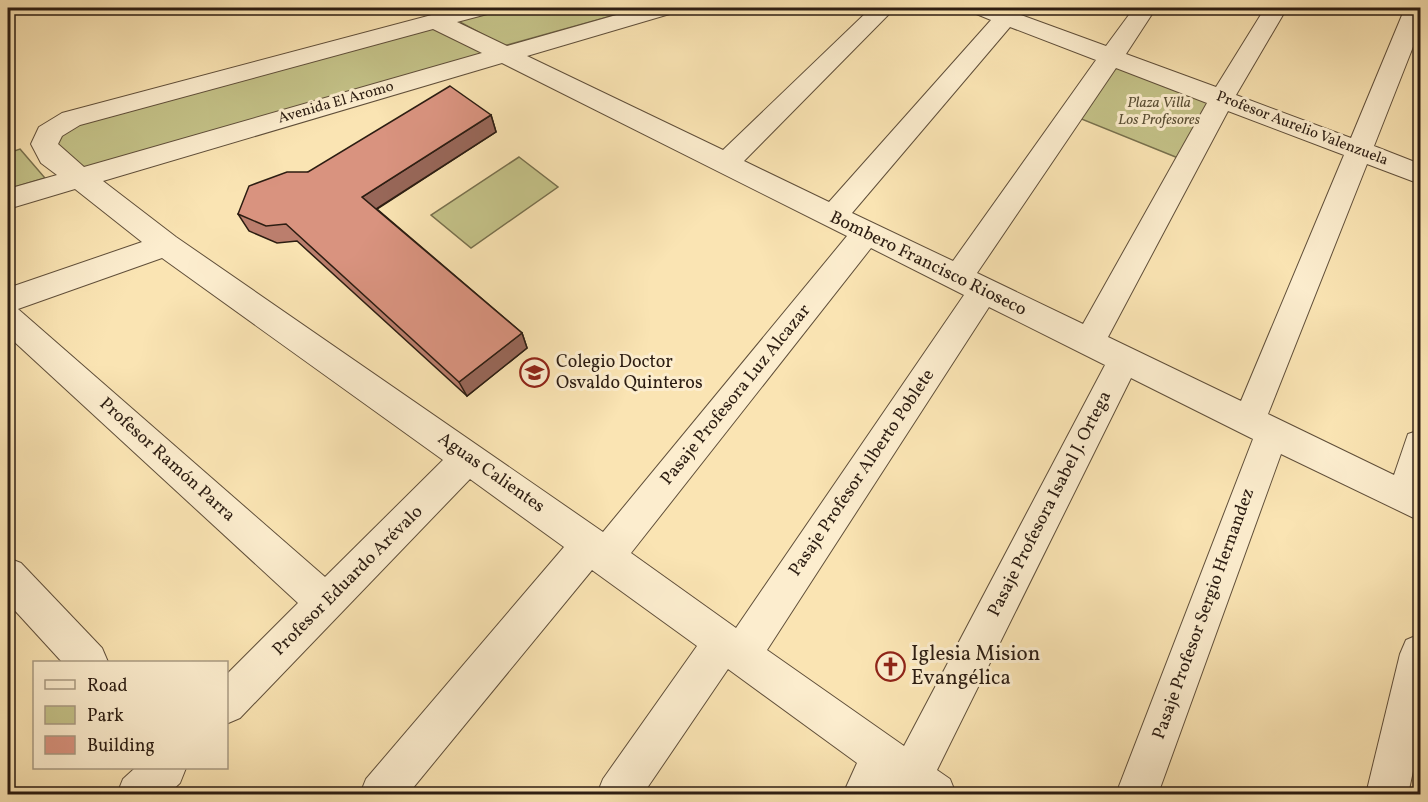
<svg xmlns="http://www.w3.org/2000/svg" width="1428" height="802" font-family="Vollkorn,serif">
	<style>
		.green { fill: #c4c288; stroke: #78704d; stroke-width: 1.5 }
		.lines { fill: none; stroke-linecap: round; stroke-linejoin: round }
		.minor-casing { stroke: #604f3a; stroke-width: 2 }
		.minor { fill: #fcedce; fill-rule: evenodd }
		.wall { fill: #bb7e6d; stroke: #2c1d12; stroke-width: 1.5 }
		.shaded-wall { fill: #986759; stroke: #2c1d12; stroke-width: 1.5 }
		.building { fill: #d9937f; stroke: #2c1d12; stroke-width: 1.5 }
		.labels { text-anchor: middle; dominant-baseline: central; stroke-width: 6; stroke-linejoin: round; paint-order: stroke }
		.far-street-label { font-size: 15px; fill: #2c1d12; stroke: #fcedce }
		.far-park-label { font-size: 15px; font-style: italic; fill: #5a4f35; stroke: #fcedce }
		.street-label { font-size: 18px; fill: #2c1d12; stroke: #fcedce }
		.poi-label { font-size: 18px; fill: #2c1d12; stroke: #fcedce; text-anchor: start }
		.near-poi-label { font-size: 21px; fill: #2c1d12; stroke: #fcedce; text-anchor: start }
	</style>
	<rect width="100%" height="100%" fill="#fae4b3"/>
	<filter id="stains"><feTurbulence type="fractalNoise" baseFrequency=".00333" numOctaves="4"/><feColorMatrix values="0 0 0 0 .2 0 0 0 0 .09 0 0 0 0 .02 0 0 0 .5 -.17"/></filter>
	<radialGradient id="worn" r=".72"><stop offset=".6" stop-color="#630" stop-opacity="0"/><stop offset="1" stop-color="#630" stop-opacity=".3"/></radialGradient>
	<g class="green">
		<polygon points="508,8 640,8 504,46 458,21"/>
		<polygon points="436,21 501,54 82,177 44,141 53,129"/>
		<polygon points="1109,56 1222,98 1188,162 1069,114"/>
		<polygon points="20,149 45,178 8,189 8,153"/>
		<polygon points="519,157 558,187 471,248 431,215"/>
	</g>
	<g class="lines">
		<defs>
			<g id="minor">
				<path d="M458,8H494L491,13L457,22L507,46L641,8H676L673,13L527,56L723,150L871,8H895L744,161L829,202L991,20L974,13L971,8H1025L1021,15L1106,46L1134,8H1156L1126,54L1216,87L1265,8H1287L1236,95L1351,138L1405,8H1420V29L1374,146L1420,164V184L1367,164L1268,414L1394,475L1408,434L1420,430V521L1281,454L1158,794H1116L1253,439L1131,378L937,770L950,779L956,794H900L890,788L887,794H843L857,763L728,669L643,794H597L603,779L697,646L592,570L408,794H360L366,779L564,547L470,479L240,718L226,724V675L298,603L8,336V288L142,242L75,189L8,209V189L57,175L41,163L31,144L39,127L62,113ZM1010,27L1096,60L953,261L852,213ZM433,29L482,53L84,167L58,144L62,136L80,125ZM502,63L847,236L603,532L176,237L103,181ZM1116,68L1207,103L1083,324L977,273ZM1228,111L1344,155L1241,401L1108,337ZM871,248L964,295L736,628L631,553ZM162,258L443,460L325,577L18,309ZM989,307L1105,365L904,746L767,650Z"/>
				<polygon points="8,558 21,563 102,648 108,662 62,662 8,603"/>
				<polygon points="1420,634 1420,740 1408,794 1366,794 1400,654 1406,640"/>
				<polygon points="135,768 186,768 180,783 168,794 117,794 123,779"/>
			</g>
		</defs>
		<use href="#minor" class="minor-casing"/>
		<use href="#minor" class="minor"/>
	</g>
	<polygon class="wall" points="491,115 496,132 377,209 522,333 527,348 467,396 297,241 277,243 249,231 238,214 308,172"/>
	<g class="shaded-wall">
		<polygon points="491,115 496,132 370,213 362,197"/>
		<polygon points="522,333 527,348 467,396 459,382"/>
	</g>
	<polygon class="building" points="450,86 491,115 362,197 522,333 459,382 286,224 266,226 238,214 249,186 287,172 308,172"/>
	<defs>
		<symbol id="school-ring" viewBox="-11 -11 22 22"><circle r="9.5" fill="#fcedce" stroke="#8f2418" stroke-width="1.5"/><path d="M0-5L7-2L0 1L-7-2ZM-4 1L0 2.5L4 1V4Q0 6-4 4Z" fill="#8f2418"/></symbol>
		<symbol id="church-ring" viewBox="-11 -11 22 22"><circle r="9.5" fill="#fcedce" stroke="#8f2418" stroke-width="1.5"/><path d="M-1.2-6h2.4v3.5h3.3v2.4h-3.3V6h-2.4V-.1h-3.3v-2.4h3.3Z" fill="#8f2418"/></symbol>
	</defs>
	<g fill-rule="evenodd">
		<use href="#school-ring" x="518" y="356" width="33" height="33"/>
		<use href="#church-ring" x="874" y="650" width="33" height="33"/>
	</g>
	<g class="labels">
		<g class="far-street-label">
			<text transform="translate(336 103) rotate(-16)">Avenida El Aromo</text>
			<text transform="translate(1302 129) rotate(21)">Profesor Aurelio Valenzuela</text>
		</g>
		<g class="far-park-label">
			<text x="1159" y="103">Plaza Villa<tspan x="1159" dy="17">Los Profesores</tspan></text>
		</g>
		<g class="street-label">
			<text transform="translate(928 264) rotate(26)">Bombero Francisco Rioseco</text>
			<text transform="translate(736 395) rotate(-51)">Pasaje Profesora Luz Alcazar</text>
			<text transform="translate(167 460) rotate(42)">Profesor Ramón Parra</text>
			<text transform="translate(491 473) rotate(35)">Aguas Calientes</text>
			<text transform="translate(862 473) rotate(-56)">Pasaje Profesor Alberto Poblete</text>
			<text transform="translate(1050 504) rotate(-63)">Pasaje Profesora Isabel J. Ortega</text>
			<text transform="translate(348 581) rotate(-45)">Profesor Eduardo Arévalo</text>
			<text transform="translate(1204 614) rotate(-70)">Pasaje Profesor Sergio Hernandez</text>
		</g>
		<g class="poi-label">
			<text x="556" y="362">Colegio Doctor<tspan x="556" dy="21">Osvaldo Quinteros</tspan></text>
		</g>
		<g class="near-poi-label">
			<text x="911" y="654">Iglesia Mision<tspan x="911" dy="24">Evangélica</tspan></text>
		</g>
	</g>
	<rect width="1428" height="802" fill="none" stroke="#fae4b3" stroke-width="30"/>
	<rect x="9" y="9" width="1410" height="784" fill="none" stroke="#2c1d12" stroke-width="3"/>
	<rect x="15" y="15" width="1398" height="772" fill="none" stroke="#2c1d12" stroke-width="1.5"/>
	<rect x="33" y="661" width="195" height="108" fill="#fcedce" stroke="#a99a83" stroke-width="1.5"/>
	<rect x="45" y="680" width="30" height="9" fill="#fcedce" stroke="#a99a83" stroke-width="1.5"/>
	<text x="87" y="691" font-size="18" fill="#2c1d12">Road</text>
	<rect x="45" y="706" width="30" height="18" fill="#c4c288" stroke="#a99a83" stroke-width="1.5"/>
	<text x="87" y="721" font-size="18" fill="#2c1d12">Park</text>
	<rect x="45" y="736" width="30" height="18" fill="#d9937f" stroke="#a99a83" stroke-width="1.5"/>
	<text x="87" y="751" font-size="18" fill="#2c1d12">Building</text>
	<rect width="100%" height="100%" filter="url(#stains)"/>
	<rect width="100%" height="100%" fill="url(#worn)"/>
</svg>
